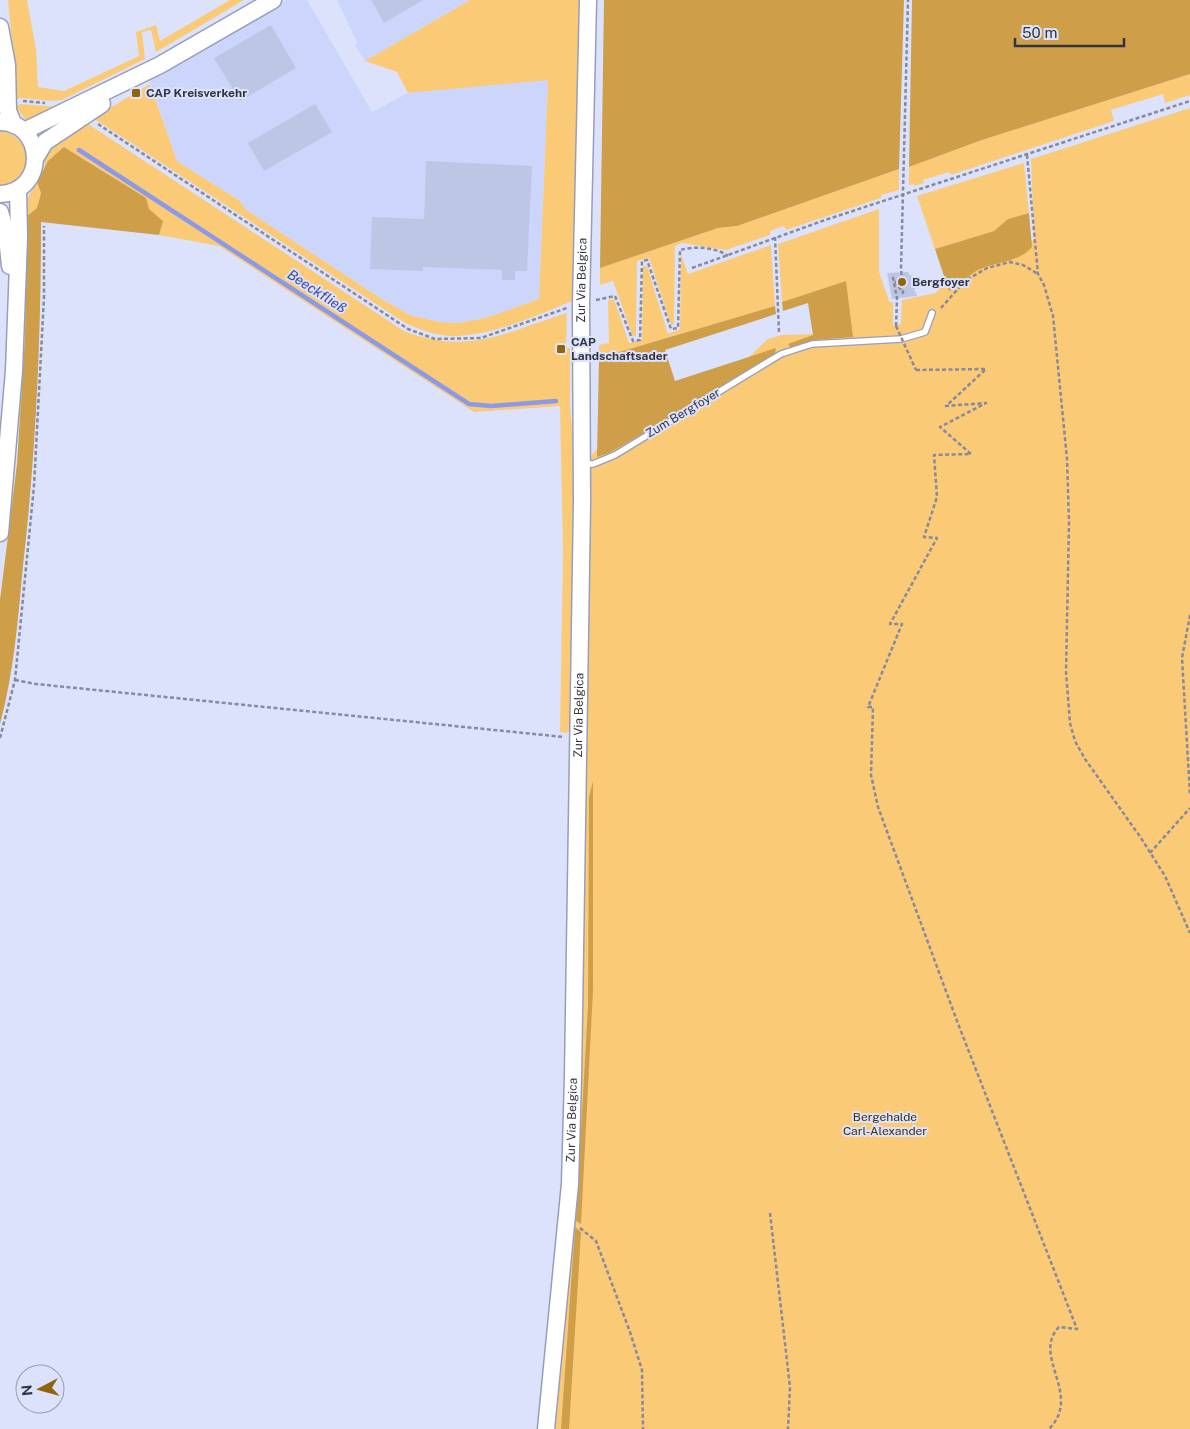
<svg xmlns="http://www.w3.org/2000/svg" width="1190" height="1429" font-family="'Public Sans',sans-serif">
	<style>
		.built { fill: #ccd6fc }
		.green { fill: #fbca77 }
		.forest { fill: #ce9e49 }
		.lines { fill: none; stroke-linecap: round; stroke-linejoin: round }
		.stream { stroke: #8a9ae9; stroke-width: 4.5 }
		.building { fill: #bec6e5 }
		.lane-casing { stroke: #979ebc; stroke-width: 8 }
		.secondary-casing { stroke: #979ebc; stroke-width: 19 }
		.path { stroke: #868a9d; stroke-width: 2.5; stroke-dasharray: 4 2.5; stroke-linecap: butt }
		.lane { stroke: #fff; stroke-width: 5.5 }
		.secondary { stroke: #fff; stroke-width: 16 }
		.path-bridge { stroke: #868a9d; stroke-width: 2.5; stroke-dasharray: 4 2.5; stroke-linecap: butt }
		.poi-dot { fill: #8e650a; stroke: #dce2fc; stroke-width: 2 }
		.labels { text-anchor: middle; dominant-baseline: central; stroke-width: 4; stroke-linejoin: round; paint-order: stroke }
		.poi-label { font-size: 12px; font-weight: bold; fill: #323541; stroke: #dce2fc; text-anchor: start }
		.street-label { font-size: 12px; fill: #323541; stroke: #dce2fc }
		.park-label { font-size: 12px; fill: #422e08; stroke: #dce2fc }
		.water-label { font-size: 14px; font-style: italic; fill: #3c46a2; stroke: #dce2fc }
	</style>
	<rect width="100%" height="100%" fill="#dce2fc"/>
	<g class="built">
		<polygon points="286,0 307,0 372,112 408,93 548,79 539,299 486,318 458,323 439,322 410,315 380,298 260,219 245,209 240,201 177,161 149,79"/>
		<polygon points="337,0 470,0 365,61 355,45 358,44"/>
	</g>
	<g class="green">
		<path d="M8,0H27L36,49L38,87L64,91L139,56L136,32L156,25L160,41L230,0H244L156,52L151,30L142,32L145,59L62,100C45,103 30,96 14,99V62Z"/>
		<path d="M470,0H583L572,301C536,316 496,334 457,336C439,337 421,330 405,323L93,118L150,84L177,161L240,201L245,209L260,219L380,298L410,315L439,322L458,323L486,318L539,299L548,80L408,93L397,72L365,61Z"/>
		<polygon points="1190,74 1190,95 1165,103 1163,94 1111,110 1114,121 951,175 949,172 923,180 924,183 914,186 914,184 909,185 909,167 979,141"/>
		<polygon points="21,104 58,107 33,122 25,119 15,106"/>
		<polygon points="1190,108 1190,1429 551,1429 580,1132 590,457 597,449 609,447 731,374 768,339 782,335 848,333 846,281 782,302 778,244 879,209 879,272 889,301 893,303 893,326 901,324 902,300 936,293 948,275 1000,250 1034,240 1031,159"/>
		<path d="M85,122L404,331C469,356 505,332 567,313L566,347L570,348V405L575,465L572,729L566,733L560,732L563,552L560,406L474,412L219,246L159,235L163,221L108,174L64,147L44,167C46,144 68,135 85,122Z"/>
		<path d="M0,131C26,134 38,166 15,183C11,186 5,186 0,188Z"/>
		<polygon points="1024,163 1029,213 1008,219 994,231 935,249 917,196"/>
		<polygon points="899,169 899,190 881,195 881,198 786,230 784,226 770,231 770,235 726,250 682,243 675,246 674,324 671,325 649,258 637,261 636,336 633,337 613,281 600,285 600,268 718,228 737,226"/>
		<polygon points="37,182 41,193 37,208 27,216 27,199"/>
		<polygon points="771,245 775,306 599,358 599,345 609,343 608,300 614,299 629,343 642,340 643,266 647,266 668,334 680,329 681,254 688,274"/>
	</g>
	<g class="forest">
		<polygon points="604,0 904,0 899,169 737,226 718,228 600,268"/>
		<polygon points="912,0 1190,0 1190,74 979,141 909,167"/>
		<path d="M64,147L146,198L149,209L163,221L159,235L41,222C41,337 36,452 23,566C18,619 14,672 0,724V600L17,464L25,337L27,216L37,208L41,193L37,182L48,161Z"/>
		<path d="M1029,213L1032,247C1018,263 998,261 978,270C968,275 958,288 949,291L935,249L994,231L1008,219Z"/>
		<polygon points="846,281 853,337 814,340 791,348 788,344 813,335 808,303 783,311 782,302"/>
		<polygon points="775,306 776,314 665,350 675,381 776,348 775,354 728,385 609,453 597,457 599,358"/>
		<polygon points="593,781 593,990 581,1224 576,1221 588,1006 589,797"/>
		<polygon points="575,1227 581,1232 569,1429 561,1429"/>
	</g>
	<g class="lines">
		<polyline class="stream" points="79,150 469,404 491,406 556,401"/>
	</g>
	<g class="building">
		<polygon points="371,0 423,0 384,23"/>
		<polygon points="271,25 296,68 240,101 214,58"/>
		<polygon points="315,104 332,132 264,171 248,143"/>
		<polygon points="426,161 532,166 527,271 515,271 515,280 502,280 502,270 423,267 423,271 370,269 372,217 424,219"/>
		<polygon points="908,272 910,276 912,275 917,288 914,289 917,296 892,299 887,273"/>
	</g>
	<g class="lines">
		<defs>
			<polyline id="lane" points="584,464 593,464 615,455 781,354 812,344 901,339 925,332 932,313"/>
			<g id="secondary">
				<polyline points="0,27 7,65 8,111 14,125"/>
				<path d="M0,122C45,122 48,192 0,194"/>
				<polyline points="24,131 160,65 273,0"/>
				<polyline points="36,157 45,142 102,104"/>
				<polyline points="0,212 7,237 10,266"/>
				<polyline points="0,533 14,371 19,238 18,189"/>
				<path id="s1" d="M546,1429L570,1184L573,1077L582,503L581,304L588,0"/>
			</g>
		</defs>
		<use href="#lane" class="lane-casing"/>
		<use href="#secondary" class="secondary-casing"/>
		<g class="path">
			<polyline points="23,101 45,103"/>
			<polyline points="98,124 408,329 435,339 481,338 567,308"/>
			<polyline points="1027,155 1038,274 1044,285 1053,316 1067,459 1069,522 1066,672 1070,723 1075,741 1085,759 1141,838 1165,876 1190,933"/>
			<polyline points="775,237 779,332"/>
			<polyline points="692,268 825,220 1190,101"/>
			<path d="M596,300L615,296L633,341L640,340L642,261L647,260L671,329L678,328L680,250C694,246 716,247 728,256"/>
			<polyline points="941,308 965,281 987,268 1010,262 1023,265 1038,274"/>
			<polyline points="896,326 897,298 893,278 903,293 901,268 908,0"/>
			<path d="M916,370L986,369L946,406L986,403L940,427L971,454L934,455L937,497L924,537L937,538L890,624H902L868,707H873L871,775L878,807L957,1021L1077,1329L1059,1327C1031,1356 1083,1395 1049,1429"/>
			<polyline points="1190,615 1182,658 1190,795"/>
			<polyline points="15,680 36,684 564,737"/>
			<polyline points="0,738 15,680 34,486 44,297 44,226"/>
			<polyline points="1150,853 1190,808"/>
			<polyline points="770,1213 790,1387 788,1429"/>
			<polyline points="580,1228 596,1241 630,1332 642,1370 643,1429"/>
		</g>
		<use href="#lane" class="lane"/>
		<use href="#secondary" class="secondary"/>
		<polyline class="path-bridge" points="896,326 916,370"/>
	</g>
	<g class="poi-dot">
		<rect x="131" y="88" width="10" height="10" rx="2.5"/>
		<circle cx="902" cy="282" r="5"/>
		<rect x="556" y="344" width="10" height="10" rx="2.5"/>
	</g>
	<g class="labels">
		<g class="poi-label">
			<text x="146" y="93">CAP Kreisverkehr</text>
			<text x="912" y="282">Bergfoyer</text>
			<text x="571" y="342">CAP<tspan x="571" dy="14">Landschaftsader</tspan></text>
		</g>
		<g class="street-label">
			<text stroke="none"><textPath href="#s1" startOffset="1150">Zur Via Belgica</textPath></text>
			<text transform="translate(683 413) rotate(-31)">Zum Bergfoyer</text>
			<text stroke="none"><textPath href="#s1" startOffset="715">Zur Via Belgica</textPath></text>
			<text stroke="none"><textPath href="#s1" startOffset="310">Zur Via Belgica</textPath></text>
		</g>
		<g class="park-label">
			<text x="885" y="1117">Bergehalde<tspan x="885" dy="14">Carl-Alexander</tspan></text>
		</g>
		<g class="water-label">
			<text transform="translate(317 291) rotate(33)">Beeckfließ</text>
		</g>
	</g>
	<g transform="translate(40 1389) rotate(264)"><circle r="24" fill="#dce2fc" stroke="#989db1"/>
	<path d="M0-4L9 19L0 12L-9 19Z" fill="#8e650a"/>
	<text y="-8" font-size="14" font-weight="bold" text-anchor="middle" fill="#323541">N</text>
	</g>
	<path d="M1015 38v8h109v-8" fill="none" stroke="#323541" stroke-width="2.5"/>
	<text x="1022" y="38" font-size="15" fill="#323541" stroke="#dce2fc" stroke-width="4" paint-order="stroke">50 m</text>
</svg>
